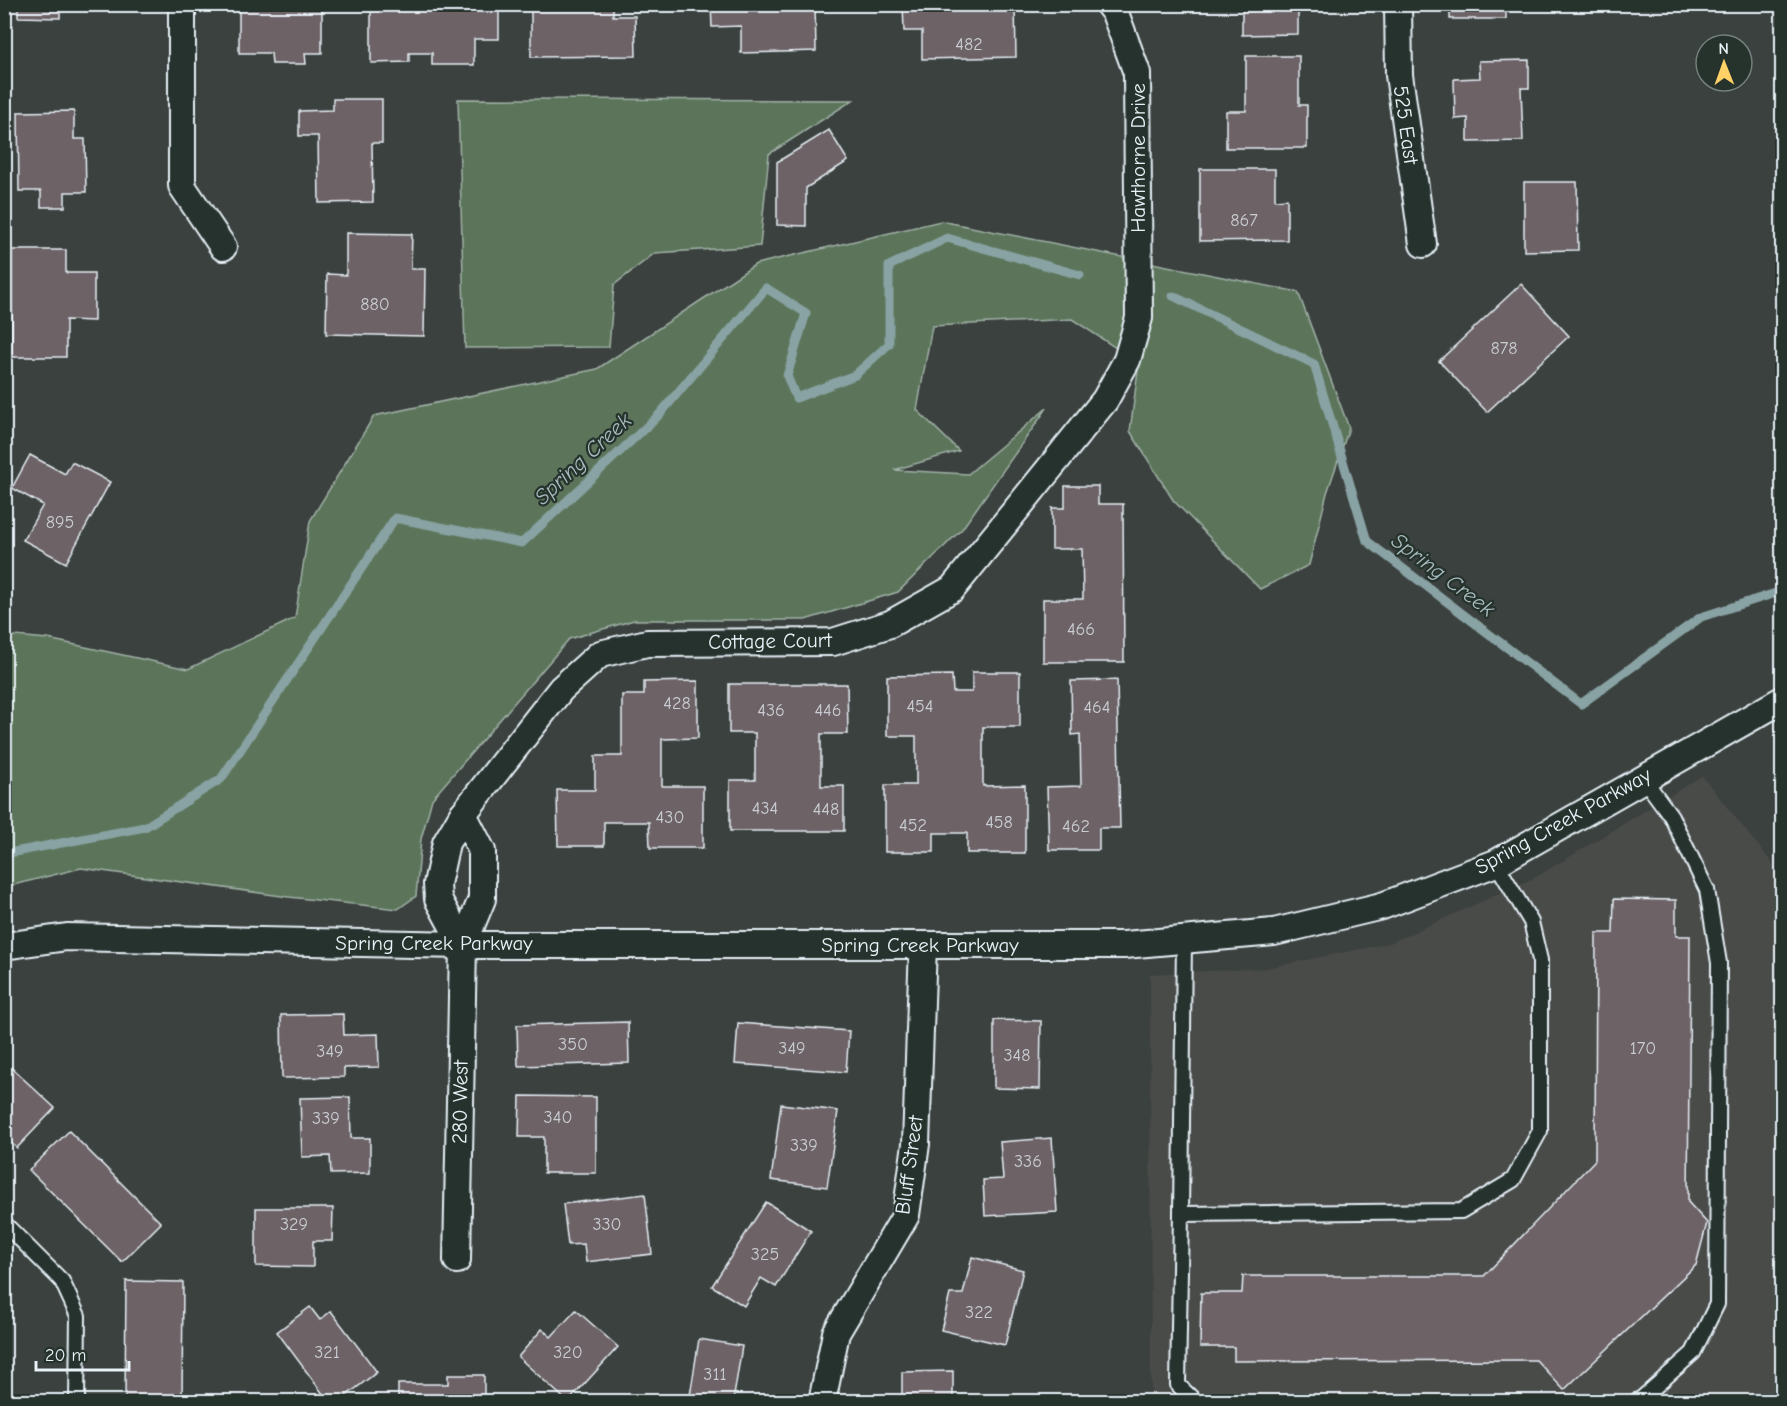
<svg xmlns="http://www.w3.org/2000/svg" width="1787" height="1406" font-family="'Comic Neue',sans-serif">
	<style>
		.built { fill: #4a4b4a }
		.green { fill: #5b745a; stroke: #a2b2a9; stroke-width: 1.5 }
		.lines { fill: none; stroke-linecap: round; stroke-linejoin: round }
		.stream { stroke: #89a3a5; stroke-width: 9 }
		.building { fill: #6d6265; stroke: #e8f1f8; stroke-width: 1.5 }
		.service-casing { stroke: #e8f1f8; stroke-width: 18 }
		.minor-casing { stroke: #e8f1f8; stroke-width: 30 }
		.service { stroke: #26332d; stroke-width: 14 }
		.minor { stroke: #26332d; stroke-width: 26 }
		.labels { text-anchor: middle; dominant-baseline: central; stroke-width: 4.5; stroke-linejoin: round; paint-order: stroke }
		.number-label { font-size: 18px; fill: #c9cdd3 }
		.street-label { font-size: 21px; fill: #e8f1f8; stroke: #26332d }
		.water-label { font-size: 22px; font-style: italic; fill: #a9bdc0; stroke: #26332d }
	</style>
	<rect width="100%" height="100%" fill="#3b413e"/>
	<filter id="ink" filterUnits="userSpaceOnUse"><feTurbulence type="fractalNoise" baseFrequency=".0167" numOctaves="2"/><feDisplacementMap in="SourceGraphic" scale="12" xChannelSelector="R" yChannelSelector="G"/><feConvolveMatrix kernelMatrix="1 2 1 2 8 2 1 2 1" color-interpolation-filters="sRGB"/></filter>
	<g filter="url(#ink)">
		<polygon class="built" points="1702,776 1781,874 1779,1401 1151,1401 1150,974 1267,968 1390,943 1538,876"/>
		<g class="green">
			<polygon points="458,99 853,100 769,154 760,246 655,253 614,285 609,347 465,348"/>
			<polygon points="941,221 1298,292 1349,428 1327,493 1309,565 1260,589 1173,500 1130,431 1139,363 1072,319 932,326 917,410 959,451 894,470 968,474 1047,408 962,529 898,592 805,620 634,620 569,639 432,799 421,839 416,896 398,909 289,897 81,868 5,887 4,635 48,639 188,669 295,618 310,521 374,416 597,369 756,264"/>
		</g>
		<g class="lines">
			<g class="stream">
				<polyline points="1173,296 1314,364 1367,541 1581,704 1701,617 1782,591"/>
				<polyline points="4,854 145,827 221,779 395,518 522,543 659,415 766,288 806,313 787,376 796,398 855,375 889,344 889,266 947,238 1080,275"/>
			</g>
		</g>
		<g class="building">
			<polygon points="18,4 60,4 60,18 18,17"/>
			<polygon points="239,4 322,4 322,53 305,53 306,64 272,64 271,53 239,53"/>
			<polygon points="409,4 499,4 499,39 474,39 474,65 432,65 432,53 409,53 409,62 371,63 371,11 409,11"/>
			<polygon points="531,4 613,4 613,16 635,16 636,56 531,57"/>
			<polygon points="711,4 815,4 816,51 741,53 741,26 712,27"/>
			<polygon points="903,4 1015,4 1016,57 922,59 922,31 904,31"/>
			<polygon points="1242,4 1298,4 1298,34 1242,35"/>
			<rect x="1450" y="4" width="56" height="15"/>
			<polygon points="1246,56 1299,56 1299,105 1307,105 1307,148 1226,148 1226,111 1246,111"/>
			<polygon points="1529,60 1529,88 1521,88 1523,141 1468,142 1468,118 1455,119 1454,79 1480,78 1479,61"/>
			<polygon points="333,99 382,99 382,143 372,143 373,202 319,203 318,136 299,136 299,111 333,110"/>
			<polygon points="74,111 74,139 85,139 86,192 65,192 65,207 41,207 41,191 19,191 18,112"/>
			<polygon points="829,130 848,161 806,188 806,226 777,225 777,162"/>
			<polygon points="1200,169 1275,169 1275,200 1287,199 1287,240 1200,241"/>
			<polygon points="1524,182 1577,182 1578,250 1524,251"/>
			<polygon points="346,233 412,234 411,269 425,269 424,336 326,334 327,274 346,275"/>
			<polygon points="12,250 66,250 66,273 94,273 94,321 66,320 66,357 12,357"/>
			<polygon points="1521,284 1569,336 1487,412 1439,361"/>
			<polygon points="30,455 65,474 72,462 110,482 66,563 23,540 43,505 12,488"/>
			<polygon points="1065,486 1098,486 1098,504 1123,504 1124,662 1043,662 1043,599 1083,599 1082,549 1052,549 1052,508 1065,508"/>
			<polygon points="972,672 1020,672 1020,727 983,727 983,786 1025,785 1025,853 967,853 967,833 934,833 934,852 885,852 885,785 916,785 916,736 887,736 887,676 952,675 953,692 972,692"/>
			<polygon points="1117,680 1120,828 1099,828 1099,850 1049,850 1047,787 1081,786 1080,734 1072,735 1071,681"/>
			<polygon points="698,681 698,738 662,739 662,786 703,786 703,848 650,848 649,822 604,822 604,846 558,846 557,790 595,790 595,756 622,756 622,695 644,695 644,682"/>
			<polygon points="729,684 847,684 848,734 821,734 821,786 844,786 844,831 730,831 730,780 755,780 755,733 729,733"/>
			<polygon points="1614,899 1676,900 1676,936 1690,936 1688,1202 1707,1223 1696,1265 1564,1390 1536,1360 1234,1361 1234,1347 1200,1347 1201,1293 1242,1293 1243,1276 1484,1276 1595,1160 1596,933 1613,933"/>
			<polygon points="343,1014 344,1035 378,1034 379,1067 344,1068 344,1077 282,1078 281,1015"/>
			<polygon points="994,1020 1041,1021 1040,1089 994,1088"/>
			<polygon points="628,1022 629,1063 518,1066 517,1025"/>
			<polygon points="738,1023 849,1031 846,1072 735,1064"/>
			<polygon points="4,1061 55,1108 17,1148 4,1137"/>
			<polygon points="520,1096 596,1097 596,1173 544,1173 544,1137 519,1137"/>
			<polygon points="350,1097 351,1138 370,1138 370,1173 331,1174 330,1156 302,1157 300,1098"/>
			<polygon points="781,1104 838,1111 827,1187 771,1180"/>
			<polygon points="69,1131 161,1223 122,1262 29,1170"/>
			<polygon points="1052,1138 1057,1212 985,1216 983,1180 1003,1179 1000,1142"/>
			<polygon points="645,1194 652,1254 586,1262 584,1244 568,1245 563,1204"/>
			<polygon points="766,1202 811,1231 776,1287 761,1278 744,1306 712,1286"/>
			<polygon points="256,1208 333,1208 332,1241 313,1241 313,1267 256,1266"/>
			<polygon points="972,1257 1023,1270 1005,1345 941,1330 950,1294 963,1294"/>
			<polygon points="126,1281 183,1282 182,1402 125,1402"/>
			<polygon points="310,1307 320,1320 331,1311 377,1372 338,1402 329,1402 277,1332"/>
			<polygon points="576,1310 618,1347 568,1402 518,1357 542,1329 551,1337"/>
			<polygon points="699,1339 742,1346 733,1402 689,1402"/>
			<polygon points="953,1371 953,1402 902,1402 902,1372"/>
			<polygon points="448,1375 484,1375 484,1402 398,1402 398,1384 448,1384"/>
		</g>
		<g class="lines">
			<defs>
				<g id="service">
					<polyline points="1184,940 1181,1214 1461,1211 1513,1180 1540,1131 1540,960 1531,922 1496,863"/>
					<polyline points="1181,1214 1178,1385 1196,1402"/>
					<polyline points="4,1223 62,1281 78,1316 77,1402"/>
					<polyline points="1634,1402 1641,1399 1693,1353 1717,1304 1719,963 1707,890 1671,816 1643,778"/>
				</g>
				<g id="minor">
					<polyline points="182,4 182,186 223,247"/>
					<polyline points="1398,4 1399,75 1423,244"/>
					<polyline points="463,945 438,899 437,884 446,843 463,814 561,689 600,654 647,643 833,642 890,624 952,589 1105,400 1127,360 1139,318 1137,73 1115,13 1108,4"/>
					<polyline points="4,946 67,937 463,945 1124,945 1274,932 1382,906 1496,863 1782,700"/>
					<polyline points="457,1260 463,945 482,899 482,851 463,814"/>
					<polyline points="822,1402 836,1333 906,1215 916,1144 923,945"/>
				</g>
			</defs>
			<use href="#service" class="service-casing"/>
			<use href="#minor" class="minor-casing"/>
			<use href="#service" class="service"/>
			<use href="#minor" class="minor"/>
		</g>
	</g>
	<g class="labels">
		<g class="number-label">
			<text x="969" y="44">482</text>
			<text x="1244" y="220">867</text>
			<text x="375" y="304">880</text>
			<text x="1504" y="348">878</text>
			<text x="60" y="522">895</text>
			<text x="1081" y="629">466</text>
			<text x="677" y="703">428</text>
			<text x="920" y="706">454</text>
			<text x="1097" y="707">464</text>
			<text x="771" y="710">436</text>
			<text x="828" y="710">446</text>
			<text x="765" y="808">434</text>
			<text x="826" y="809">448</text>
			<text x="670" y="817">430</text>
			<text x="999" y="822">458</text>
			<text x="913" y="825">452</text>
			<text x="1076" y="826">462</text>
			<text x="573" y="1044">350</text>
			<text x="792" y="1048">349</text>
			<text x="1643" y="1048">170</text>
			<text x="330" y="1051">349</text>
			<text x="1017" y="1055">348</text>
			<text x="558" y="1117">340</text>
			<text x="326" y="1118">339</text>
			<text x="804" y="1145">339</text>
			<text x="1028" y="1161">336</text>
			<text x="294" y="1224">329</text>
			<text x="607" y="1224">330</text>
			<text x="765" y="1254">325</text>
			<text x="979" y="1312">322</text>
			<text x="327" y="1352">321</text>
			<text x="568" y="1352">320</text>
			<text x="715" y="1374">311</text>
		</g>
		<g class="street-label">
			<text transform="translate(1406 125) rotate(82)">525 East</text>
			<text transform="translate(1138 158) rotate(-90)">Hawthorne Drive</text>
			<text transform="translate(770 641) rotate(-1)">Cottage Court</text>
			<text transform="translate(1563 821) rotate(-29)">Spring Creek Parkway</text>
			<text x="434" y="943">Spring Creek Parkway</text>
			<text x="920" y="945">Spring Creek Parkway</text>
			<text transform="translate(460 1102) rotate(-89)">280 West</text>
			<text transform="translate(909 1165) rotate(-82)">Bluff Street</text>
		</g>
		<g class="water-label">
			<text transform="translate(583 459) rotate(-43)">Spring Creek</text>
			<text transform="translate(1443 575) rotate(37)">Spring Creek</text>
		</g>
	</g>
	<rect width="1787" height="1406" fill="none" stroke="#26332d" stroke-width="24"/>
	<rect x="12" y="12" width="1763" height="1382" fill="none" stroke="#e8f1f8" stroke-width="2" filter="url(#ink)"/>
	<g transform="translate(1724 63) rotate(359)"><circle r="28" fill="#26332d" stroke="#747f7e" stroke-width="1.5"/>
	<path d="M0-4.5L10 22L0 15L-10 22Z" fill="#ffd166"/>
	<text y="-9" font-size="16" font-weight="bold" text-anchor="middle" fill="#e8f1f8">N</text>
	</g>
	<path d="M36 1361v9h93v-9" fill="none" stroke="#e8f1f8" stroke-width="3"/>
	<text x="45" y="1361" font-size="18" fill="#e8f1f8" stroke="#26332d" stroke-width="4.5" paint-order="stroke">20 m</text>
</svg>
